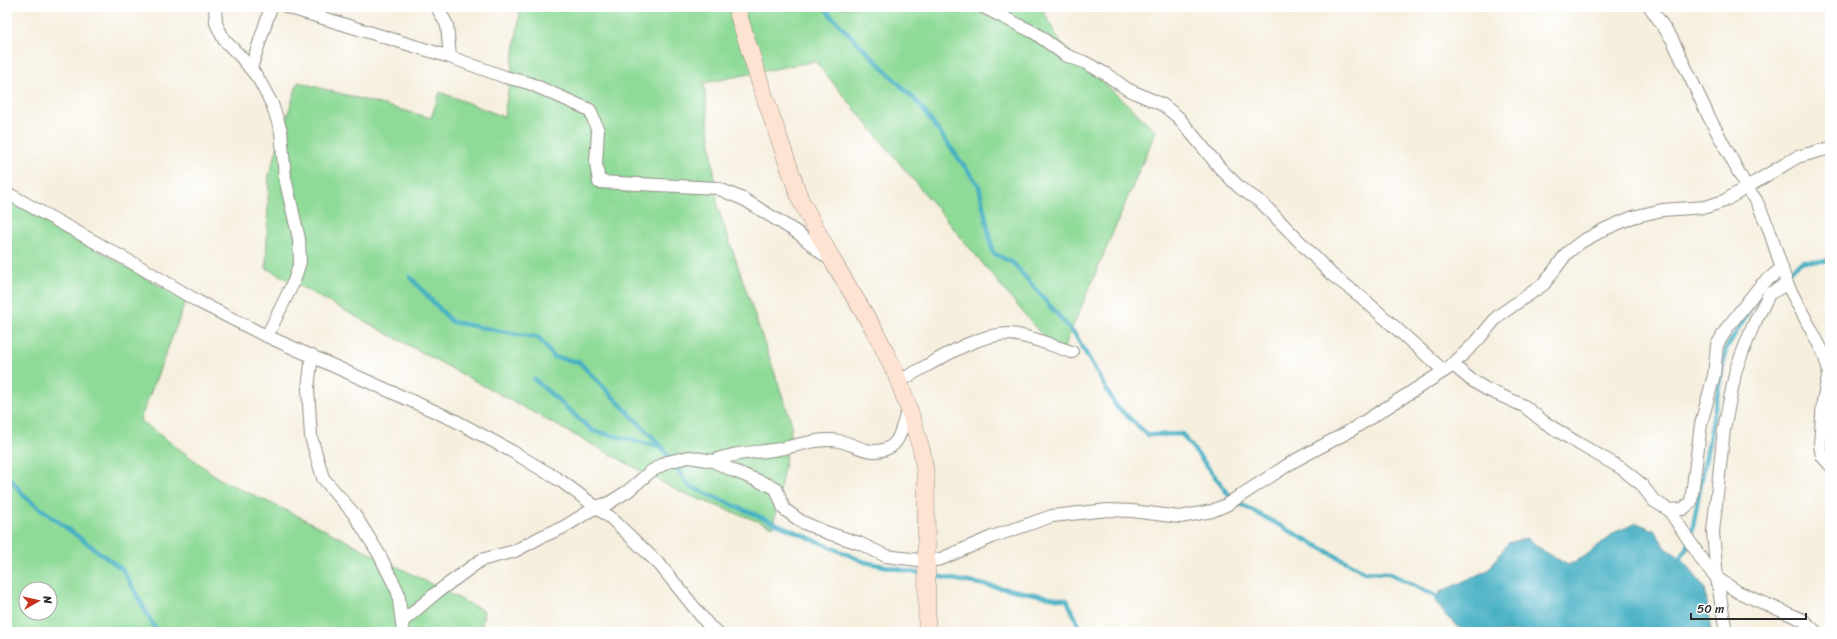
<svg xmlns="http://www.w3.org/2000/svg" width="1837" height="639" font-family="Sriracha,sans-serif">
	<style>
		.green { fill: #8eda97; stroke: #5c8261; fill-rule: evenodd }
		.water { fill: #46b0c4; stroke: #386e78 }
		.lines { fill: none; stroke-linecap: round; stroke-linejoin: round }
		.stream { stroke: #46b0c4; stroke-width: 4.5 }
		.street-casing { stroke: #908d84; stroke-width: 14 }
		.secondary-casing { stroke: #908d84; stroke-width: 18 }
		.street { stroke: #fff; stroke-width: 12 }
		.secondary { stroke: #fee3d2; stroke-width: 17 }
	</style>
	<rect width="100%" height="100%" fill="#fff"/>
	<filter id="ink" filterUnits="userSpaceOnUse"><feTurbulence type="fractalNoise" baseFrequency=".025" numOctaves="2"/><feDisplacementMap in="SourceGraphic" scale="8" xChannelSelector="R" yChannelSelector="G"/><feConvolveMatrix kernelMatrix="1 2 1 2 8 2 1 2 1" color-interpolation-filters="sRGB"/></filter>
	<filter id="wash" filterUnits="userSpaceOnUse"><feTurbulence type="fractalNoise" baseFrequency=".012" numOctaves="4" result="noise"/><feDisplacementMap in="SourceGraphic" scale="16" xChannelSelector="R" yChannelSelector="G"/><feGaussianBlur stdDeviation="0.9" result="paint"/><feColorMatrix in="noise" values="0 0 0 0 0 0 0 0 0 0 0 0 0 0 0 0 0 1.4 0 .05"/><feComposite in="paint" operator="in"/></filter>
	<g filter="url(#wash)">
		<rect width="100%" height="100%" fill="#f6efde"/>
		<g class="green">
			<polygon points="521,7 1041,7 1060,42 1156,131 1060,357 815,61 704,83 718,208 792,424 773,527 680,492 266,268 269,175 298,82 431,118 440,92 504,117"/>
			<path d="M7,198L186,301L140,420L221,480L294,514L484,611L481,632H7ZM26,589H50V613H26Z"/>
		</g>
		<polygon class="water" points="1637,523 1654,530 1666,548 1681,558 1705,588 1711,632 1465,632 1447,617 1435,601 1440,592 1488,570 1508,543 1527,538 1544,551 1568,565 1584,557 1615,532"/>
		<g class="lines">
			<g class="stream">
				<polyline points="825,7 830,15 918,103 979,186 993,253 1013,263 1076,336 1116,406 1148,435 1182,434 1233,500 1365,572 1389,573 1437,597"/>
				<polyline points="410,277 452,322 539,338 554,357 579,362 662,447 689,486 865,562 922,574"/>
				<polyline points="1763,291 1803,261 1830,261"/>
				<polyline points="534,379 593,431 661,447"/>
				<polyline points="7,475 25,497 123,570 157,632"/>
				<polyline points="1681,558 1690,542 1726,349 1756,299"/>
				<polyline points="930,575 1067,600 1082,632"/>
			</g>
		</g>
	</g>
	<g filter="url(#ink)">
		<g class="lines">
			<defs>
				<g id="street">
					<polyline points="215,7 216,23 224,40 241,57 258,78 272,104 281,131 285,178 299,239 300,262 294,281 267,336"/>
					<polyline points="287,7 450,57 505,77 529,83 590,110 598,131 596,163 599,182 717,188 745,200 798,233 830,260"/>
					<polyline points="437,7 447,25 450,57"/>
					<polyline points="983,7 1035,33 1065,55 1084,62 1106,74 1127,89 1163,105 1178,117 1220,168 1240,188 1262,203 1332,275 1360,296 1444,371"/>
					<polyline points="1650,7 1672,39 1709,117 1747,188 1756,200 1769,229 1787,284 1824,354 1829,372 1823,401 1820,445 1822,456 1830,465"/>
					<polyline points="251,68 271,7"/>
					<polyline points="7,193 140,267 199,302 260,333 454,420 513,452 561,481 611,518 660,565 710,627 717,632"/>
					<polyline points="312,355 308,388 311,437 323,478 354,514 379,554 398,592 403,632"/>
					<polyline points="1452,364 1470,379 1486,389 1524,406 1544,422 1579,444 1621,468 1641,484 1654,501 1669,510 1683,509 1691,502 1701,424 1714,375 1717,345 1727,328 1760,286 1782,268"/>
					<path d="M899,381C931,365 974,333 1010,334C1032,336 1052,346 1072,352"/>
					<path d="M713,461C734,452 756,453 779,449C798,446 819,437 839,441C855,444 870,457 888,448C902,442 902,421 909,409"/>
					<polyline points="1669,510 1704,563 1717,578 1738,592 1803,620 1816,632"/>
					<polyline points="402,622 436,593 481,560 515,551 541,537 564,527 596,507 609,503 628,491 650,472 667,462 689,457 713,461 734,471 776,488 784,509 802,522 828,533 859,543 886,556 927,561 941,559 992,537 1052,516 1108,510 1132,511 1180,517 1212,511 1226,505 1294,461 1348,432 1449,368 1477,341 1498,316 1544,284 1567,253 1581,242 1605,229 1633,217 1662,210 1706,207 1724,201 1797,157 1830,148"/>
					<polyline points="1726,632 1717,578 1713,532 1724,429 1736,369 1753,326 1769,294 1787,284"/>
				</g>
				<polyline id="secondary" points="736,7 762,89 800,199 834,263 876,333 896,374 909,409 922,452 926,477 927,632"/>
			</defs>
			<use href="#street" class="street-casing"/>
			<use href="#secondary" class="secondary-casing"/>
			<use href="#street" class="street"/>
			<use href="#secondary" class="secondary"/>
		</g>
	</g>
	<rect width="1837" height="639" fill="none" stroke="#fff" stroke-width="24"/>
	<g transform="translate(38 601) rotate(82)"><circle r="19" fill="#ffffff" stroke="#aaaaaa"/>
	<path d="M0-3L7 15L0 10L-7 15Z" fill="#c8321e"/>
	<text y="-6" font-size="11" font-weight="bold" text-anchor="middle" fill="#2b2b2b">N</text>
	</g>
	<path d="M1691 613v6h115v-6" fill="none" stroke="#2b2b2b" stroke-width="2"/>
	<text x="1697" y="613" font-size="12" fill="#2b2b2b" stroke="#ffffff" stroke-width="3" paint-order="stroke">50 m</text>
</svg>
